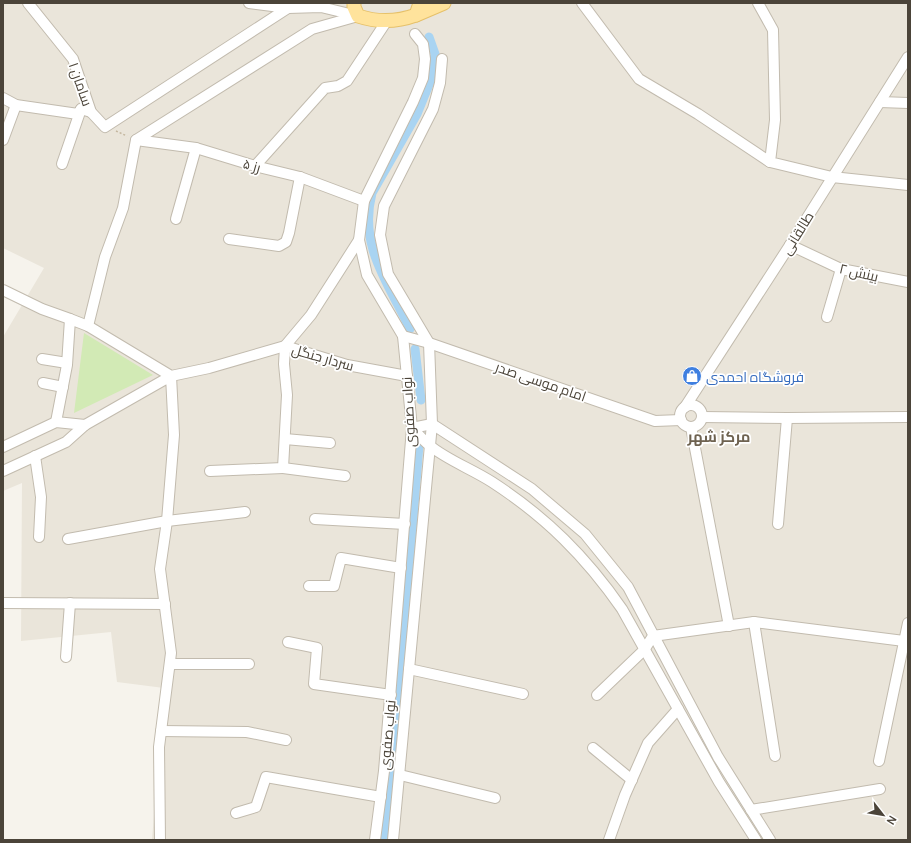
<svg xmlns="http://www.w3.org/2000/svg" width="911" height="843" font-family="Manrope,Cairo,sans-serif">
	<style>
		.residential { fill: #eae5da }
		.green { fill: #d2eab5 }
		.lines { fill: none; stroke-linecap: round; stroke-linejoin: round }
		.canal { stroke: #a9d4f2; stroke-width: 9 }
		.minor-casing { stroke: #c2bbae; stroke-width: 12 }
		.major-casing { stroke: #e6c16a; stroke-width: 15 }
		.path { stroke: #c4b79f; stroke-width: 1.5; stroke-dasharray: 2 2; stroke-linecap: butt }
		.minor { stroke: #fff; stroke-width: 10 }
		.major { stroke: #ffe39c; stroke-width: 13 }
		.labels { text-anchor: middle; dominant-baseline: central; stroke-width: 3.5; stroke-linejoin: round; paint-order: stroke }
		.street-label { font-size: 14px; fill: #4b4439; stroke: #fff }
		.shop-label { font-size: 14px; fill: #366cbe; stroke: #fff; text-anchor: start }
		.neighbourhood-label { font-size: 15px; font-weight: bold; fill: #6e6250; stroke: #fff }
	</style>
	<rect width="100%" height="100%" fill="#f6f3ec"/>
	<polygon class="residential" points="3,3 908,3 908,840 152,840 164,688 117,682 111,632 21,641 22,483 3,491 3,337 44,268 3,248"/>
	<polygon class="green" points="84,333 153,375 74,413"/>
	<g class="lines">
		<g class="canal">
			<path d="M410,329C389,284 358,246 372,193L417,114L430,82L435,54L429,37"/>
			<polyline points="415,349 421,400"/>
			<polyline points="384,840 392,774 420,433"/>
		</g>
		<defs>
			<g id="minor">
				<polyline points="28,3 73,59 91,112 105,127 288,8 288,3"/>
				<polyline points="249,3 288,8 321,7 358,16"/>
				<polyline points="582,3 639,79 698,114 770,162"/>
				<polyline points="758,3 773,30 775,120 770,162 832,177 908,185"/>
				<polyline points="3,98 16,105 78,114 81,109 91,112"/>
				<polyline points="880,102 908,103"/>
				<polyline points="3,140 16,105"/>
				<polyline points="136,140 196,148 255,166 300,177 364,201"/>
				<polyline points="62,164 81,109"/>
				<polyline points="255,166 325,88 338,86 347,81 386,22"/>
				<polyline points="176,219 196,148"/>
				<polyline points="229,239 279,246 286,242 289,233 300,177"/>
				<polyline points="790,245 841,269 908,282"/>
				<polyline points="3,290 42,309 70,319"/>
				<polyline points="827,317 841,269"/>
				<polyline points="88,326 105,257 123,208 136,140 312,29 358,16"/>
				<polyline points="403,336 429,343 655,421 681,420"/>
				<polyline points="42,359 67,363"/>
				<polyline points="43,383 63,387"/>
				<circle cx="691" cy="416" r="11"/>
				<polyline points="685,407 790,245 908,57"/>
				<polyline points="702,417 787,418 908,417"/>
				<polyline points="56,422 67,365 70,319 88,326 171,376 209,368 285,346 347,365 407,376"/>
				<polyline points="691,427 729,626"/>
				<polyline points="412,428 432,424 532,489 585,534 628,587 718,757 770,840"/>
				<path d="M412,428C417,433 423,440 429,445C447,460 472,469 492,482C546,517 586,557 622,609L719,782L756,840"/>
				<polyline points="285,439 330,443"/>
				<polyline points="3,447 56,422 85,425"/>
				<polyline points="35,456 41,497 39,537"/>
				<polyline points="283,468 345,476"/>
				<polyline points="3,471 66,442 85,425 171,376 174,435 167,521 160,569 171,653 159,747 160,840"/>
				<polyline points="210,471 283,468 287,395 284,364 285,346 311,315 359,240"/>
				<polyline points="315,519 405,524"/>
				<polyline points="778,524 787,418"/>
				<polyline points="68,539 167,521 245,512"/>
				<polyline points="309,586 334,586 341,558 401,568"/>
				<polyline points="3,603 165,604"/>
				<polyline points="754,622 775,756"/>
				<polyline points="288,642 317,648 314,684 391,695"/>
				<polyline points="66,657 70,603"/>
				<polyline points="170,664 249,664"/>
				<polyline points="409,669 523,694"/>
				<polyline points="597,695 644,650 653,636 754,622 904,641"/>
				<polyline points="161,731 247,732 286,740"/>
				<polyline points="593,748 632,780"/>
				<polyline points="879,761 908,623"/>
				<polyline points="400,775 495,798"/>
				<polyline points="751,810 880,789"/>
				<polyline points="236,813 256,807 266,777 381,797"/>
				<polyline points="375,840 384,771 412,428 403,336 367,275 359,240 364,201 413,102 423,78 425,59 423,44 415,34"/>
				<polyline points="393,840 432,424 429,343 388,274 380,235 384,206 433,109 440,83 442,59"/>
				<polyline points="609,840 625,795 648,743 678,709"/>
			</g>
			<g id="major">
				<path d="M354,3V7L358,16C379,23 397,22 416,15L420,3"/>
				<polyline points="416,15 444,3"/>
			</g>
		</defs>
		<use href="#minor" class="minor-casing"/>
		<use href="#major" class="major-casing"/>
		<polyline class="path" points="116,131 127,136"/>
		<use href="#minor" class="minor"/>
		<use href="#major" class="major"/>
	</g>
	<defs>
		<symbol id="shop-disc" viewBox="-11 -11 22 22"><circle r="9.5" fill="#3f7fe0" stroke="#fff"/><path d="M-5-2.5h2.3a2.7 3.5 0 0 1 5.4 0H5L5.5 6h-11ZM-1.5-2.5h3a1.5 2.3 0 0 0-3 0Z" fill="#fff"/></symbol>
	</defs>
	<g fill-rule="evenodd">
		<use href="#shop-disc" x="681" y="365" width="22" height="22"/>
	</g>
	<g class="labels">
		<g class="street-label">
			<text transform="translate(81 84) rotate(71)">سامان ۱</text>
			<text transform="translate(252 165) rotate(16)">رز ۵</text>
			<text transform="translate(797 233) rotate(-58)">طالقانی</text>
			<text transform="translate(859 272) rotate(13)">بینش ۲</text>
			<text transform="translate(323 357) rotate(16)">سردار جنگل</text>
			<text transform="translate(541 381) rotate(19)">امام موسی صدر</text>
			<text transform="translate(408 412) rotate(-93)">نواب صفوی</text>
			<text transform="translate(387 735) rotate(-85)">نواب صفوی</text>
		</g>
		<g class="shop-label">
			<text x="706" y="376">فروشگاه احمدی</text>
		</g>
		<g class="neighbourhood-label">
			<text x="719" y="436">مرکز شهر</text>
		</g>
	</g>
	<rect width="911" height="843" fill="none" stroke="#4b4439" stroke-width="8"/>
	<g transform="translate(883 815) rotate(121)" stroke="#ffffff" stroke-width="3" paint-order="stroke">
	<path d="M0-3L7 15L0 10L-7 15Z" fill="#4b4439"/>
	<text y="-6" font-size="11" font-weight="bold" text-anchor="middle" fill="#4b4439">N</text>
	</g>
</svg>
